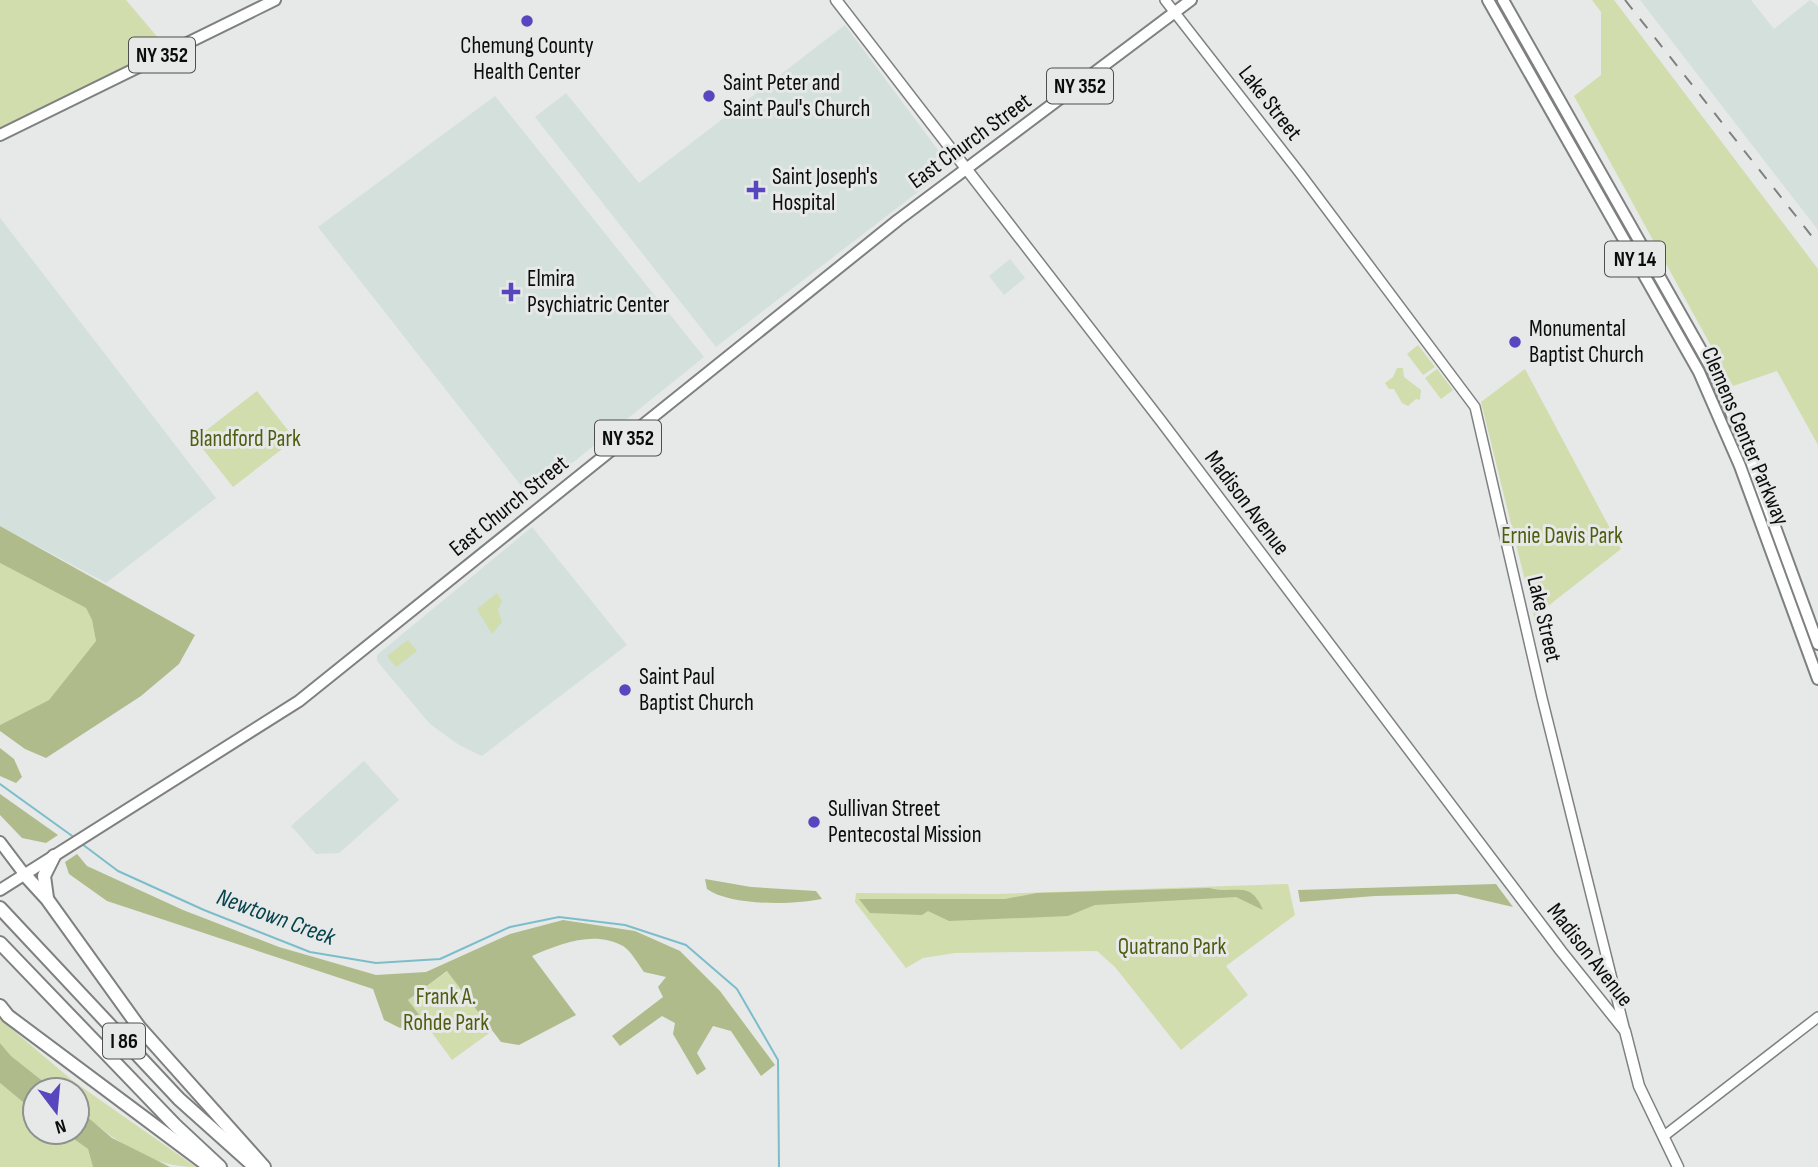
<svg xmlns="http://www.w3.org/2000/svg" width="1818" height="1167" font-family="'Sofia Sans Condensed',sans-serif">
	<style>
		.built { fill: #d4e0db }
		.green { fill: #d1ddac }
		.forest { fill: #afbb8a }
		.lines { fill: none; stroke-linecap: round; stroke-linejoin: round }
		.stream { stroke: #7cbdcb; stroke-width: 2 }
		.tertiary-casing { stroke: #7e817f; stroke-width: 12 }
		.secondary-casing { stroke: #7e817f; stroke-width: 13 }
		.primary-casing { stroke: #7e817f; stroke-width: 14 }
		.motorway-casing { stroke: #7e817f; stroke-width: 16 }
		.tertiary { stroke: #fff; stroke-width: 9 }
		.secondary { stroke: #fff; stroke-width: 10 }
		.primary { stroke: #fff; stroke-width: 10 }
		.motorway { stroke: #fff; stroke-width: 12 }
		.rail { stroke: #7f8180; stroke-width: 2; stroke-dasharray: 12 12; stroke-linecap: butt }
		.poi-dot { fill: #5846be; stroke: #e6e9e8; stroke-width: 2.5 }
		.labels { text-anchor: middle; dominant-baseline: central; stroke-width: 6; stroke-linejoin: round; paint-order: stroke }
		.shield { fill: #e6e9e8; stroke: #4d4e4d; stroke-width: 2 }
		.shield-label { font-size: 21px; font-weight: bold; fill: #0b0c0b }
		.poi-label { font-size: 23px; fill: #0b0c0b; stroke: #e6e9e8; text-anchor: start }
		.street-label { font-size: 23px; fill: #0b0c0b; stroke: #e6e9e8 }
		.park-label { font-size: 23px; fill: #505d10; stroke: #e6e9e8 }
		.water-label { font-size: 24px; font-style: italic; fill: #07444e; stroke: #e6e9e8 }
	</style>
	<rect width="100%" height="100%" fill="#e6e9e8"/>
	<g class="built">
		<polygon points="1640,0 1751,0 1774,29 1810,0 1818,6 1818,230"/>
		<polygon points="845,25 946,161 944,172 716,347 535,117 566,93 639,183"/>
		<polygon points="495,96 704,357 530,497 318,227"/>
		<polygon points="0,218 216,498 106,583 0,526"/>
		<polygon points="1010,259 1025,278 1004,295 989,276"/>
		<polygon points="532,527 627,645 482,756 459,745 430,724 377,661 377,655"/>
		<polygon points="364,761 399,800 339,853 316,854 291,826"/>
	</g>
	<g class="green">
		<polygon points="0,0 126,0 170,52 0,128"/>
		<polygon points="1592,0 1614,0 1818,269 1818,445 1777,371 1733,386 1574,96 1601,75 1601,12"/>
		<polygon points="1418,345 1435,367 1423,375 1407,354"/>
		<polygon points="1397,368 1403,368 1404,377 1421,390 1420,400 1416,399 1408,406 1402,403 1394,389 1389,389 1385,383 1393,377"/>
		<polygon points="1437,369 1453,390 1441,399 1425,378"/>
		<polygon points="1525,369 1621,549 1534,617 1481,402"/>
		<polygon points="257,391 295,439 233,487 195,439"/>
		<polygon points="0,563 86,608 92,620 96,641 49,700 0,725"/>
		<polygon points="497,593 502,601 498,610 502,622 492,634 477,609"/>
		<polygon points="408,640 417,651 396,667 387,656"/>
		<polygon points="1288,884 1295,915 1226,966 1248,995 1181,1050 1115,967 1097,951 955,953 923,958 906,968 855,902 856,893 996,894"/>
		<polygon points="448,971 492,1031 452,1060 408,1000"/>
		<path d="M0,1019L73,1081L196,1167C148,1167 112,1139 77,1108V1090H54L11,1056L0,1043Z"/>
		<polygon points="0,1083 35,1112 35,1132 64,1132 88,1149 93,1167 0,1167"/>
	</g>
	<g class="forest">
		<polygon points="0,526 195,635 179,664 141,696 46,758 25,749 0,731 0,725 49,700 96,641 92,620 86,608 0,563"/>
		<polygon points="0,748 14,759 22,777 16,783 0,776"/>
		<polygon points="0,794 58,835 46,843 22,838 0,815"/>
		<path d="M77,854L87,866L183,910L279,947L376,975L426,972L510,934L563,920L635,931L680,951L720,991L775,1065L761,1076L731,1031L713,1026L697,1053L706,1069L697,1075L673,1034L675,1023L662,1016L620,1046L612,1036L663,997L658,987L666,977L644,972C638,964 631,951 623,946C594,930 560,944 532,956L576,1015L519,1045L501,1042L447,971L408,1000L423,1020L400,1028L384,1020L373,989L107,901L69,874L65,862Z"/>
		<path d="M705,879L751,887L816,891L822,899C794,905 730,906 707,889Z"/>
		<polygon points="1496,884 1513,907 1457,894 1375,896 1300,902 1298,890"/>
		<path d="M1209,888C1236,895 1250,879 1263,910L1236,897L1095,905L1068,916L949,921L928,911L922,915L870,913L859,899H1005L1037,893Z"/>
		<polygon points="0,1043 11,1056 54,1090 35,1090 35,1112 0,1083"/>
		<polygon points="77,1108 112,1138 170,1167 93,1167 88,1149 64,1132 77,1132"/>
	</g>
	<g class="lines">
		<g class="stream">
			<polyline points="0,784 75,838"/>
			<polyline points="82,844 118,871 204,910 310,952 376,963 440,959 510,927 559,917 625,925 686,945 737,989 778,1060 779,1167"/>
		</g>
		<defs>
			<g id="tertiary">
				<polyline points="1165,0 1299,172 1475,407 1542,698 1625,1031"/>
				<polyline points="1664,1136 1818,1017"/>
			</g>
			<polyline id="secondary" points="836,0 1161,421 1561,951 1625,1031 1639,1086 1678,1167"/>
			<g id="primary">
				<polyline points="1488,0 1699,372 1740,466 1818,679"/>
				<polyline points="1503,0 1714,373 1745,445 1818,644"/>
				<polyline points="0,135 275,0"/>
				<polyline points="0,842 25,875"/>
				<polyline points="0,890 299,701 898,220 1191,0"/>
			</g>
			<g id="motorway">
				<polyline points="25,875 47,899 139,1027 264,1167"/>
				<polyline points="47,898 44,876 54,856"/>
				<polyline points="0,908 179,1099 255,1167"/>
				<polyline points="0,943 175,1125 220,1167"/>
				<polyline points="0,1006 8,1016 210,1167"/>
			</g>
		</defs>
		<use href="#tertiary" class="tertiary-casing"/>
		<use href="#secondary" class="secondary-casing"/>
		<use href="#primary" class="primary-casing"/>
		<use href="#motorway" class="motorway-casing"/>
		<use href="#tertiary" class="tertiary"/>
		<use href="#secondary" class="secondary"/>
		<use href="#primary" class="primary"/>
		<use href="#motorway" class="motorway"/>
		<polyline class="rail" points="1625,0 1818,244"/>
	</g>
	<g class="poi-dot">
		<circle cx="527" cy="21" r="7"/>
		<circle cx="709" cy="96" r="7"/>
		<path d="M752.5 179.5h7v7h7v7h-7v7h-7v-7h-7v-7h7z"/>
		<path d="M507.5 281.5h7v7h7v7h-7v7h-7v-7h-7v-7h7z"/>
		<circle cx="1515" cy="342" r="7"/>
		<circle cx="625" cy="690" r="7"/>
		<circle cx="814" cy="822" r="7"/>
	</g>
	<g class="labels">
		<g class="shield">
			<rect x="129" y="37.5" width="66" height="35" rx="5"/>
			<rect x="1047" y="68.5" width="66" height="35" rx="5"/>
			<rect x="1605" y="241.5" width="60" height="35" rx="5"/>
			<rect x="595" y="420.5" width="66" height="35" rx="5"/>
			<rect x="103" y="1023.5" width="42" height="35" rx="5"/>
		</g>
		<g class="shield-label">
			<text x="162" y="55">NY 352</text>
			<text x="1080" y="86">NY 352</text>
			<text x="1635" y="259">NY 14</text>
			<text x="628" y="438">NY 352</text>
			<text x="124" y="1041">I 86</text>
		</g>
		<g class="poi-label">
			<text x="527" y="46" text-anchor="middle">Chemung County<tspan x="527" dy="26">Health Center</tspan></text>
			<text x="723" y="83">Saint Peter and<tspan x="723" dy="26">Saint Paul's Church</tspan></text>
			<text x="772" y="177">Saint Joseph's<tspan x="772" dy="26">Hospital</tspan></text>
			<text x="527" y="279">Elmira<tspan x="527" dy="26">Psychiatric Center</tspan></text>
			<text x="1529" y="329">Monumental<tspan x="1529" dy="26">Baptist Church</tspan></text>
			<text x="639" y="677">Saint Paul<tspan x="639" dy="26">Baptist Church</tspan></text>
			<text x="828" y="809">Sullivan Street<tspan x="828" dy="26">Pentecostal Mission</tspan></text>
		</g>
		<g class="street-label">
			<text transform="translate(1270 103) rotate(52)">Lake Street</text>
			<text transform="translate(970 141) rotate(-36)">East Church Street</text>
			<text transform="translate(1745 436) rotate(67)">Clemens Center Parkway</text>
			<text transform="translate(1247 503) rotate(53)">Madison Avenue</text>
			<text transform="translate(509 506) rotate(-39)">East Church Street</text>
			<text transform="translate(1544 619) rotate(77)">Lake Street</text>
			<text transform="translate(1590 955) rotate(52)">Madison Avenue</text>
		</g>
		<g class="park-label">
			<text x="245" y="439">Blandford Park</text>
			<text x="1562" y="536">Ernie Davis Park</text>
			<text x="1172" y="947">Quatrano Park</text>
			<text x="446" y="997">Frank A.<tspan x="446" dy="26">Rohde Park</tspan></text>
		</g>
		<g class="water-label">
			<text transform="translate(276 917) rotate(20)">Newtown Creek</text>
		</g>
	</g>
	<g transform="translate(56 1111) rotate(164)"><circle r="33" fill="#e6e9e8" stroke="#8e9190" stroke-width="2"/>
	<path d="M0-5L12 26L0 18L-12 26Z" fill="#5846be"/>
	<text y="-10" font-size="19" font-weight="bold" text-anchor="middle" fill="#0b0c0b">N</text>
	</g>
</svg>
